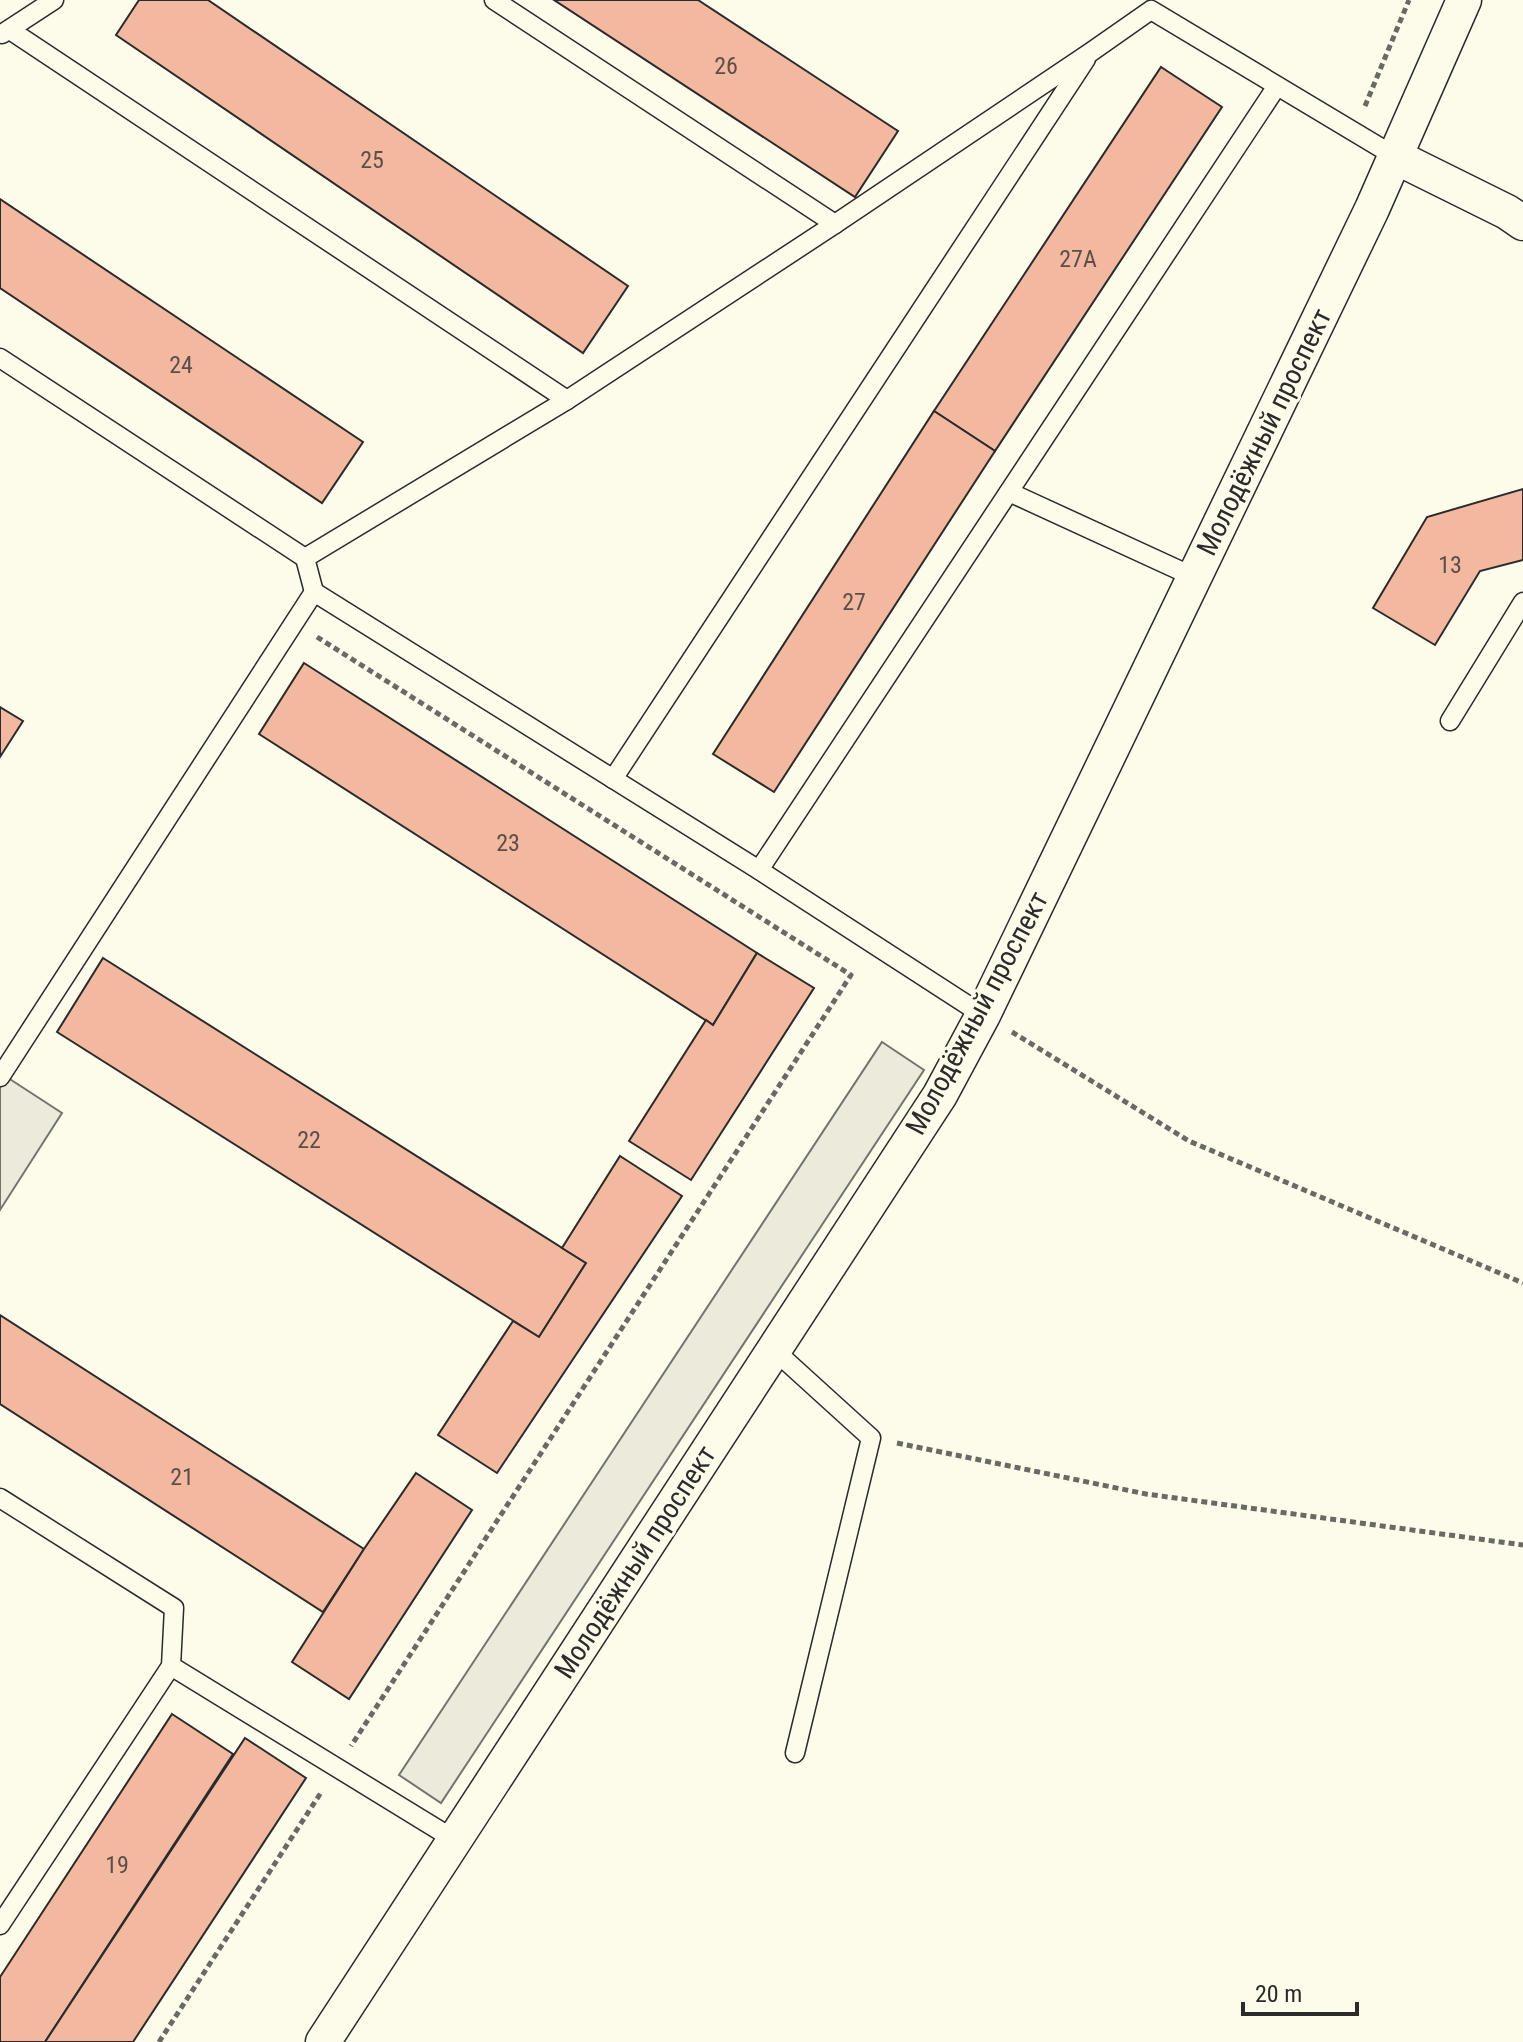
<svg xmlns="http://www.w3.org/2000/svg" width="1523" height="2042" font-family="'Roboto Condensed',sans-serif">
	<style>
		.parking { fill: #eceadb; stroke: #74746e; stroke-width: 2 }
		.building { fill: #f2b8a0; stroke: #2b2b2b; stroke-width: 2 }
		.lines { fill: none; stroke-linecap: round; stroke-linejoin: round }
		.lane-casing { stroke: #2b2b2b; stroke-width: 21 }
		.street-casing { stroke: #2b2b2b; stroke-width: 37 }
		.path { stroke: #6a6964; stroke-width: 5; stroke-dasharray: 6 4; stroke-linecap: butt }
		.lane { stroke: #fdfbea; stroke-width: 18 }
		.street { stroke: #fdfbea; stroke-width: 34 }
		.labels { text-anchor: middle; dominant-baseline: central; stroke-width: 6; stroke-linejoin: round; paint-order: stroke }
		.number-label { font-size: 24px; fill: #5d4e48 }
		.street-label { font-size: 28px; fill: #2b2b2b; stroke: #fdfbea }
	</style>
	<rect width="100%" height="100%" fill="#fdfbea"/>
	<g class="parking">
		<polygon points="882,1042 924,1070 441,1803 399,1775"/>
		<polygon points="2,1074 62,1113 0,1210 0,1077"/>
	</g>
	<g class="building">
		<polygon points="139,0 208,0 628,286 583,353 116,35"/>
		<polygon points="554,0 698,0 898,131 855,197"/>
		<polygon points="1161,67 1222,107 995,451 934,411"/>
		<polygon points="0,199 363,442 322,503 0,288"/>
		<polygon points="934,411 995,451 774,792 713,754"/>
		<polygon points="1523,489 1523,560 1480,571 1435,645 1373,608 1427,517"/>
		<polygon points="304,663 757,953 713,1025 259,734"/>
		<polygon points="0,707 23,721 0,757"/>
		<polygon points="757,953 814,988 691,1180 629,1141 706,1020 713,1025"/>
		<polygon points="103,958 586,1263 539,1337 57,1032"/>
		<polygon points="620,1156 682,1196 497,1473 438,1435 513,1321 539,1337 586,1263 562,1248"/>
		<polygon points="0,1315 364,1549 323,1612 0,1404"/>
		<polygon points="416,1473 472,1510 349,1699 292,1662 364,1549"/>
		<polygon points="172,1714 233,1754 45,2042 0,2042 0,1977"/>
		<polygon points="245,1738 306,1778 133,2042 45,2042"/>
	</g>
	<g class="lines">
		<defs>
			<g id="lane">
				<polyline points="494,0 835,224"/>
				<polyline points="10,30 567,400"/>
				<polyline points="2,34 54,0"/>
				<polyline points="0,358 305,558"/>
				<polyline points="1009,492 1194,577"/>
				<polyline points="1450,721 1523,602"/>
				<polyline points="613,779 1086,59"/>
				<polyline points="759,870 1277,86"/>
				<polyline points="983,1015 759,870 314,592 305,558 567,400 835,224 1091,52 1151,10 1396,157"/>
				<polyline points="0,1077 314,592"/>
				<polyline points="773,1349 871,1438 795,1753"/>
				<polyline points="0,1498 174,1608 171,1666 0,1925"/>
				<polyline points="171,1666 455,1840"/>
			</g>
			<g id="street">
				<polyline points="1396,157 1507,212 1523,223"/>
				<polyline points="323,2042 940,1095 983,1015 1372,209 1464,0"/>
			</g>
		</defs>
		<use href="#lane" class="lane-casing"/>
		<use href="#street" class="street-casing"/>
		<g class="path">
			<polyline points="1365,106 1409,0"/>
			<polyline points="317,637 851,975 351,1746"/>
			<polyline points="1012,1032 1189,1141 1523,1283"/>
			<polyline points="897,1443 1146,1494 1523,1545"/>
			<polyline points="159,2042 322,1791"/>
		</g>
		<use href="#lane" class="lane"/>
		<use href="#street" class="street"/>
	</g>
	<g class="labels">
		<g class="number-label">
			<text x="726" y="66">26</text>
			<text x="372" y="160">25</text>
			<text x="1078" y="259">27А</text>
			<text x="181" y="365">24</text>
			<text x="1450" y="565">13</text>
			<text x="854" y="602">27</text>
			<text x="508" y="843">23</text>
			<text x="309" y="1140">22</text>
			<text x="182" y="1477">21</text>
			<text x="117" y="1865">19</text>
		</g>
		<g class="street-label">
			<text transform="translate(1264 432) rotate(-64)">Молодёжный проспект</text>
			<text transform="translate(977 1013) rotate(-62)">Молодёжный проспект</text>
			<text transform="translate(635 1562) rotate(-57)">Молодёжный проспект</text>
		</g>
	</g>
	<path d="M1243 2002v12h114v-12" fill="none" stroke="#2b2b2b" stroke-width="4"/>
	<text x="1255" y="2002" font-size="24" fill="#2b2b2b" stroke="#fdfbea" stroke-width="6" paint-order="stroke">20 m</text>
</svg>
